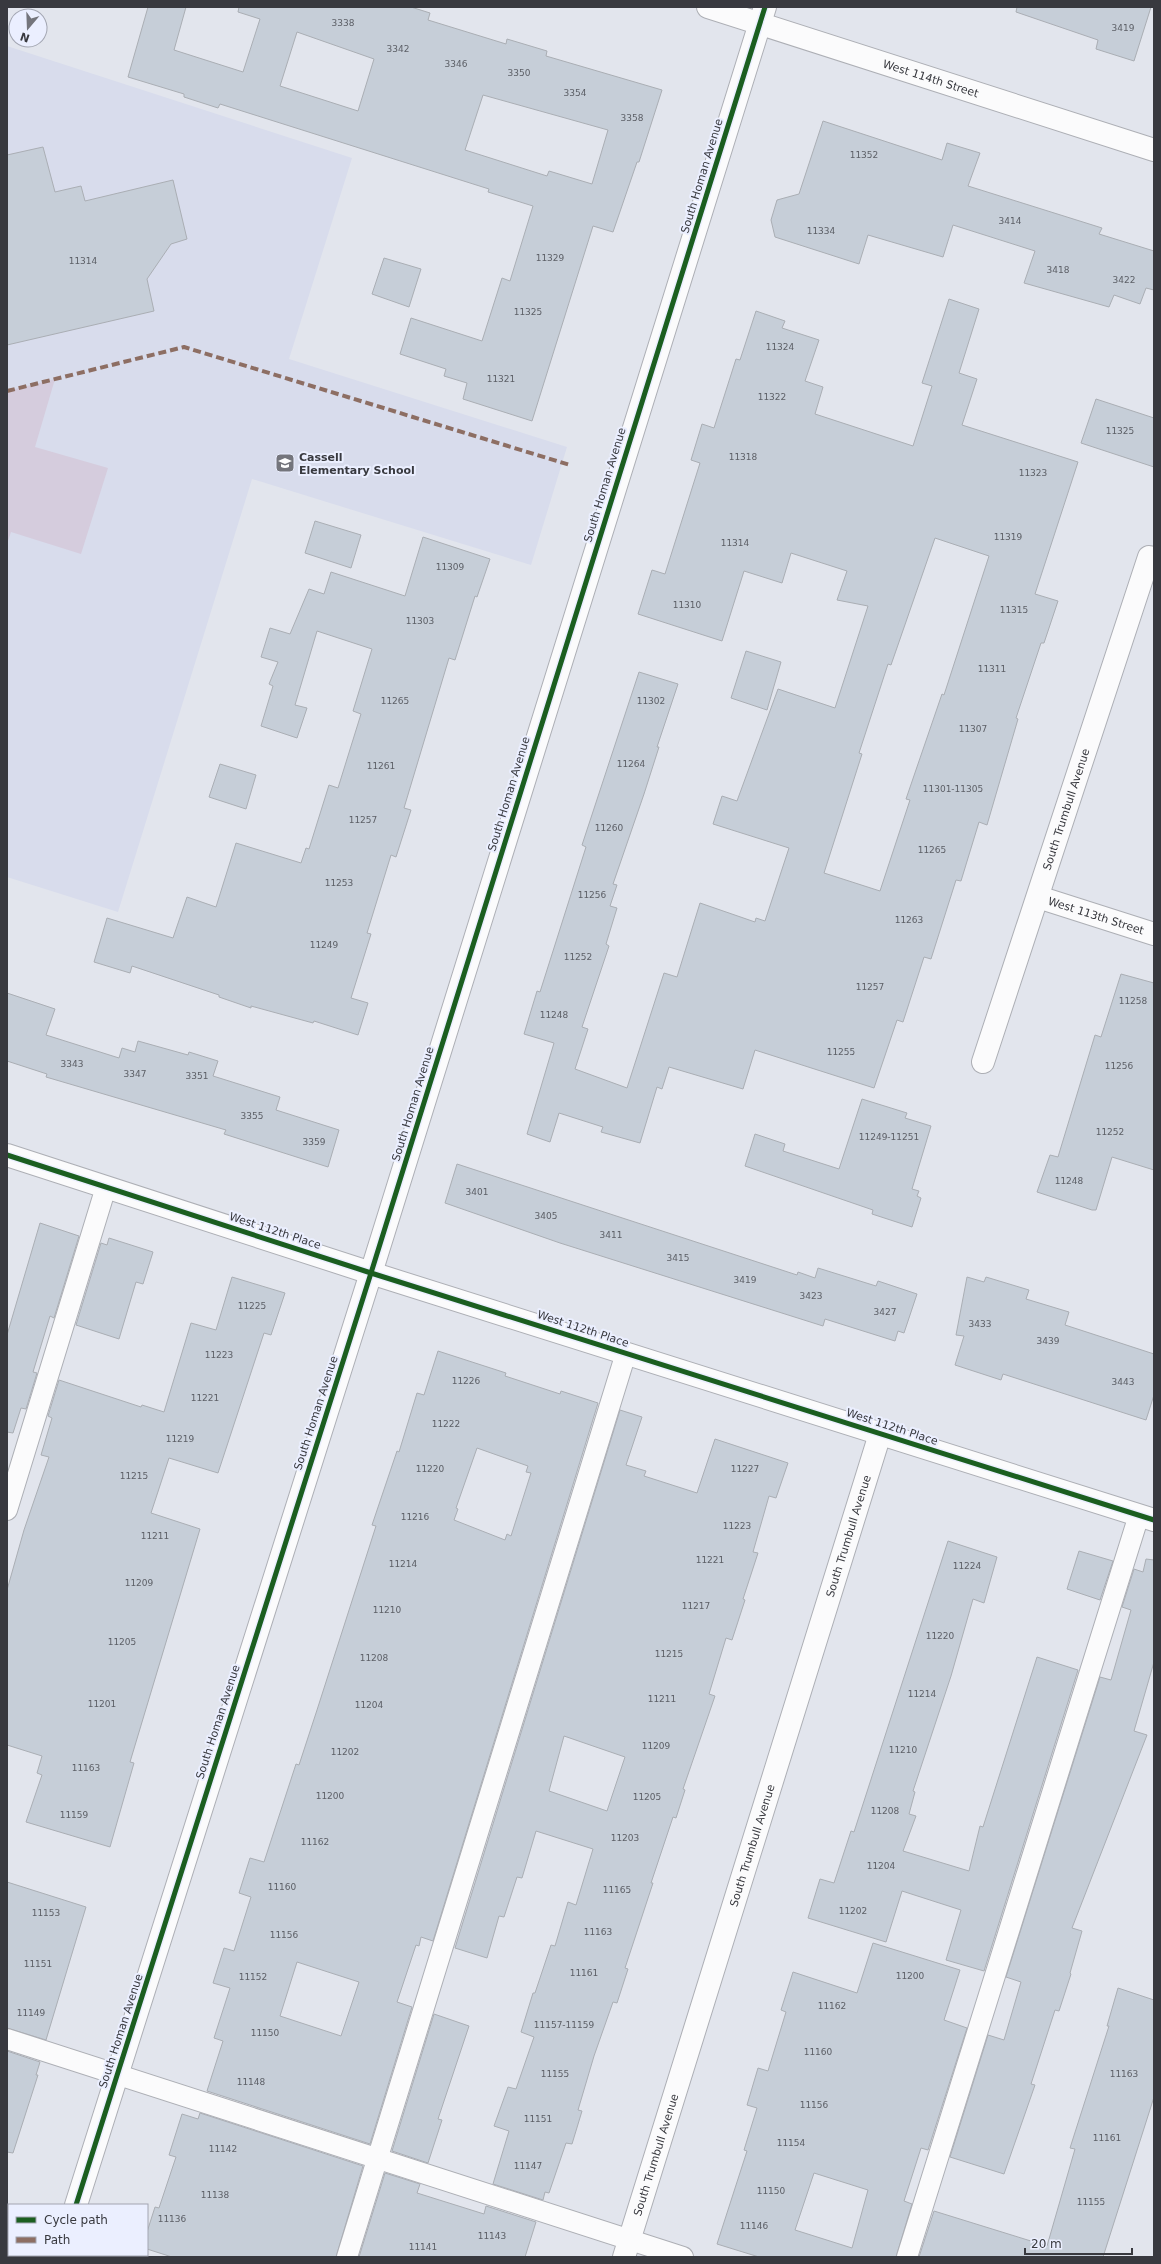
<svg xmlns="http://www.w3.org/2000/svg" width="1161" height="2264" font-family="'DejaVu Sans',sans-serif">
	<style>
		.built { fill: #d8dcec }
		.green { fill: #d5ccdd }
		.building { fill: #c6ced8; stroke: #aaaeb4; fill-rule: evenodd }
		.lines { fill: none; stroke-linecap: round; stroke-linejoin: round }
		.lane-casing { stroke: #adafb5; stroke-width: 22 }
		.street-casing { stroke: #adafb5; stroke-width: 24 }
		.lane { stroke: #fbfbfc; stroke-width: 20 }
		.street { stroke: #fbfbfc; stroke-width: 22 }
		.quiet { stroke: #8d6e63; stroke-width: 4; stroke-dasharray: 8 4; stroke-linecap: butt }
		.cycleway-casing { stroke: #ebefff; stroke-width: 8 }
		.cycleway { stroke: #1b5e20; stroke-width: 5 }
		.labels { text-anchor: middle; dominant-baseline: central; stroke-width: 4; stroke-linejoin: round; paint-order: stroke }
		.number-label { font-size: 9px; fill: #5c5f66 }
		.street-label { font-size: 11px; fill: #38393f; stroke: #ebefff }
		.poi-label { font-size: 11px; font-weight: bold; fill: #38393f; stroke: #ebefff; text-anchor: start }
	</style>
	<rect width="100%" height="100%" fill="#e2e5ed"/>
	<polygon class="built" points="7,46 352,158 289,359 567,447 531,565 252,479 118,912 7,877"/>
	<polygon class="green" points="55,379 35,447 108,468 81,554 11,532 7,544 7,391"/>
	<g class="building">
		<path d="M148,7H186L174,50L243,72L260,19L238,12L239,7H411L430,13L428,20L506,44L507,39L547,51L546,56L662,90L639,162H637L613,232L593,226L532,421L463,399L467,383L444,376L446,369L400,354L411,318L482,341L502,278L510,281L533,206L488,192L489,189L220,104L218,108L184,97V94L128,77ZM297,32L374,59L358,111L280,86ZM483,95L608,130L592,184L549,171L547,176L465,150Z"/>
		<polygon points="1017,7 1151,7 1134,61 1096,49 1098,40 1016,12"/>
		<polygon points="823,121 942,160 947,143 980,153 968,186 1102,228 1099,234 1154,251 1154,290 1146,288 1140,304 1114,295 1109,307 1024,283 1035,251 953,225 943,257 868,235 859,264 775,237 771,220 777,200 799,194"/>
		<polygon points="43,147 55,192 81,186 85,201 173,180 187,239 171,244 147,279 154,311 7,345 7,155"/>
		<polygon points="384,258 421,269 409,307 372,294"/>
		<path d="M949,299L979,309L959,373L977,379L962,425L1078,462L1035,594L1058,601L1044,643H1041L1016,718L1018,719L987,825L979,822L961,881L956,880L931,959L924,957L903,1022L897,1020L874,1088L755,1050L743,1089L669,1067L662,1089L657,1087L640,1143L601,1132L603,1127L559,1113L550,1142L527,1134L554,1043L524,1034L537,991L540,992L586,847L582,845L639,672L678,684L657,747H659L644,794L613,884L617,885L610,906L617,908L606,944L609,946L582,1027L588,1029L575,1069L627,1088L664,973L677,977L700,903L755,922L756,918L765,921L789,848L713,824L722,796L737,801L778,689L835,708L868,606L837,600L847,571L791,553L782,583L744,571L722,641L638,614L652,570L665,574L700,463L691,460L702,424L714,428L736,359L740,360L756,311L785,321L782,328L819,340L805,381L823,387L815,414L913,446L932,386L922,383ZM935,538L989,556L944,695L942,694L906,799L910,800L880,891L824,873L862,754L859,753L888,664L891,665Z"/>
		<polygon points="1096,399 1154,418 1154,467 1081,443"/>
		<polygon points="315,521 361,535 351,568 305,553"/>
		<polygon points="423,537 490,559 477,597 475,596 455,660 449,658 404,808 411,810 396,857 391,855 367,933 371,934 351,998 368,1003 358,1035 314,1021 313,1023 251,1006 251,1008 219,997 219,995 132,966 130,973 94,962 107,918 173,938 187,897 216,907 236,843 301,863 306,848 309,849 329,785 338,788 361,714 353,711 372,649 317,631 295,705 307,708 297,738 261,726 273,686 269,684 278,662 261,657 270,628 290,634 309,589 324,594 331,572 405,596"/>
		<polygon points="746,651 781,662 767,710 731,698"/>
		<polygon points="220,764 256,775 246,809 209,797"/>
		<polygon points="1121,974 1154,983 1154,1170 1112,1157 1096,1210 1092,1210 1037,1192 1050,1155 1058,1157 1095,1035 1101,1037"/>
		<polygon points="7,993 55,1009 46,1035 119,1058 122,1048 135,1052 138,1041 188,1055 189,1052 218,1061 213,1076 280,1097 276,1110 339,1130 328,1167 224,1134 226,1130 46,1077 47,1074 7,1061"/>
		<polygon points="862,1099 907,1113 905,1118 931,1126 912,1189 919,1191 917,1196 921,1198 912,1227 872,1214 873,1210 745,1166 755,1134 785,1144 783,1151 839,1169"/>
		<polygon points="457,1164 797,1275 798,1272 815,1278 818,1268 876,1286 878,1281 917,1294 904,1333 898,1331 895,1341 825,1319 823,1326 560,1243 445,1203"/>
		<polygon points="40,1223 79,1236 54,1318 50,1316 33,1372 37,1373 26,1409 21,1408 13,1433 7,1432 7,1335"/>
		<polygon points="109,1238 153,1252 143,1284 136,1282 119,1339 76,1325 101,1243 107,1245"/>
		<polygon points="232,1277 285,1293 271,1335 264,1333 218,1473 169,1458 151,1513 200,1529 130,1762 134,1763 110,1847 26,1822 42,1775 37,1773 42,1756 7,1745 7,1590 24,1530 49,1457 41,1455 52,1418 48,1416 59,1380 141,1407 142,1405 164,1412 191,1323 216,1330"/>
		<polygon points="967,1277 984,1282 986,1277 1029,1290 1026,1299 1069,1312 1065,1325 1154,1354 1154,1395 1146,1420 1003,1374 1001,1380 955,1365 964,1336 956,1335"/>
		<path d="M438,1351L506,1373L505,1376L560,1394L561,1391L598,1403L433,1941L421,1937L419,1946L416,1945L397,2002L412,2007L370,2144L207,2091L223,2041L214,2038L230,1988L213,1983L224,1948L234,1951L251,1897L239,1893L250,1858L264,1862L296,1764L299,1765L317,1710L376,1526L372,1525L397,1451L399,1452L417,1393L424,1395ZM477,1448L528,1466L526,1472L531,1473L511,1536L507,1534L505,1540L454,1520L458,1509L456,1508ZM297,1962L359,1982L341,2036L280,2016Z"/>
		<path d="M620,1410L642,1417L626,1465L646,1471L644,1476L697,1493L715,1439L788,1463L776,1498L769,1496L753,1552L758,1553L743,1599L745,1600L732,1640L726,1638L709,1694L715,1696L683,1789L685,1790L676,1818L673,1817L651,1883H653L625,1968L628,1969L617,2003L613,2002L594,2056L578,2110L582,2111L572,2144L566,2143L549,2193L545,2192L543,2200L493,2184L509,2131L494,2126L508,2087L516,2089L534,2037L521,2032L533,1993H535L551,1945L555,1946L568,1902L576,1905L593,1849L536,1831L522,1878L517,1877L504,1917L499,1916L487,1958L455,1948ZM564,1736L625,1757L607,1811L549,1791Z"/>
		<polygon points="948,1541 997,1557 984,1603 973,1599 951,1676 913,1791 915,1792 909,1814 916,1816 903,1851 969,1871 980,1826 983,1827 1037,1657 1078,1670 984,1971 946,1960 961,1910 902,1891 886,1942 808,1918 820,1879 834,1883 851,1831 854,1832"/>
		<polygon points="1079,1551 1113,1561 1100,1600 1067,1589"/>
		<polygon points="1146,1559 1154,1560 1154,1662 1134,1731 1147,1735 1072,1928 1082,1931 1070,1973 1071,1974 1059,2011 1055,2010 1031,2084 1035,2085 1004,2174 950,2157 988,2035 1004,2040 1021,1982 1006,1977 1100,1677 1111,1680 1131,1610 1122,1607 1134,1569 1143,1572"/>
		<polygon points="7,1882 86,1907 46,2040 7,2028"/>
		<path d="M873,1943L960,1970L944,2020L967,2028L928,2150L921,2148L904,2201L912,2204L896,2257H759L717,2244L747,2151L744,2150L757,2108L747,2105L758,2068L768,2071L786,2012L781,2010L793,1972L857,1993ZM814,2173L868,2190L852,2248L795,2230Z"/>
		<polygon points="1118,1988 1154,2000 1154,2097 1103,2257 919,2257 934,2211 1047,2246 1075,2149 1070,2148 1109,2026 1107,2026"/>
		<polygon points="434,2014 469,2026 438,2119 442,2120 428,2163 392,2151"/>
		<polygon points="7,2051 40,2062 36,2075 38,2075 13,2153 7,2152"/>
		<polygon points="200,2113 363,2166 336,2257 172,2257 147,2249 147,2232 155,2207 159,2208 176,2157 169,2155 182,2114 198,2119"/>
		<polygon points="385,2173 420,2184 417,2193 484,2214 486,2206 536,2222 525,2257 359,2257"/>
	</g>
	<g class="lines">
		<defs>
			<g id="lane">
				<polyline points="7,1510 106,1187"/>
				<polyline points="7,2039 683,2257"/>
				<polyline points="347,2257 626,1353"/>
				<polyline points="907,2257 1139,1515"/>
			</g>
			<g id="street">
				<path id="s1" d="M708,7L1154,150"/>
				<path id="s2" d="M1038,897L1154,934"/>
				<path id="s3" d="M983,1062L1149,557"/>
				<polyline points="7,1155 371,1273 1154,1520"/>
				<polyline points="76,2205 371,1273 765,7"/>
				<polyline points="60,2257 61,2255"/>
				<path id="s4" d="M624,2257L880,1434"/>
			</g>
		</defs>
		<use href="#lane" class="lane-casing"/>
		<use href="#street" class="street-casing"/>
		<use href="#lane" class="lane"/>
		<use href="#street" class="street"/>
		<polyline class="quiet" points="7,391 184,347 570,465"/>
		<defs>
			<g id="cycleway">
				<polyline points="7,1155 371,1273 1154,1520"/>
				<polyline points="76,2205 371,1273 765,7"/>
			</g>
		</defs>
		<use href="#cycleway" class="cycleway-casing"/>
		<use href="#cycleway" class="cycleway"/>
	</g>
	<defs>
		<symbol id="school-square" viewBox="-11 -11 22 22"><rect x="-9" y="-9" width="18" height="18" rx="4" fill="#74757c" stroke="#ebefff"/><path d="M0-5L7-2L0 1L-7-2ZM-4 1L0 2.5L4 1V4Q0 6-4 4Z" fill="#fff"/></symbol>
	</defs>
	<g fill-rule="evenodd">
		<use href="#school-square" x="274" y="452" width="22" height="22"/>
	</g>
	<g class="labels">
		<g class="number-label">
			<text x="343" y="23">3338</text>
			<text x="1123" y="28">3419</text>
			<text x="398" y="49">3342</text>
			<text x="456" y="64">3346</text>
			<text x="519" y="73">3350</text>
			<text x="575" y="93">3354</text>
			<text x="632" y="118">3358</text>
			<text x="864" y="155">11352</text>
			<text x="1010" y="221">3414</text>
			<text x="821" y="231">11334</text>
			<text x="550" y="258">11329</text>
			<text x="83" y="261">11314</text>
			<text x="1058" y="270">3418</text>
			<text x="1124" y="280">3422</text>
			<text x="528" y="312">11325</text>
			<text x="780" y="347">11324</text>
			<text x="501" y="379">11321</text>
			<text x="772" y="397">11322</text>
			<text x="1120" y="431">11325</text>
			<text x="743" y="457">11318</text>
			<text x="1033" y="473">11323</text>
			<text x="1008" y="537">11319</text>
			<text x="735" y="543">11314</text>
			<text x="450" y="567">11309</text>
			<text x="687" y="605">11310</text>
			<text x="1014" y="610">11315</text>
			<text x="420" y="621">11303</text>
			<text x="992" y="669">11311</text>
			<text x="395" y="701">11265</text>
			<text x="651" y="701">11302</text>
			<text x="973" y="729">11307</text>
			<text x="631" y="764">11264</text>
			<text x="381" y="766">11261</text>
			<text x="953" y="789">11301-11305</text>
			<text x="363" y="820">11257</text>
			<text x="609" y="828">11260</text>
			<text x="932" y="850">11265</text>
			<text x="339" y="883">11253</text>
			<text x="592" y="895">11256</text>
			<text x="909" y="920">11263</text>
			<text x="324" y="945">11249</text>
			<text x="578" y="957">11252</text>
			<text x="870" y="987">11257</text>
			<text x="1133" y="1001">11258</text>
			<text x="554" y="1015">11248</text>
			<text x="841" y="1052">11255</text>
			<text x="72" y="1064">3343</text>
			<text x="1119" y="1066">11256</text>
			<text x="135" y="1074">3347</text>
			<text x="197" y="1076">3351</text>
			<text x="252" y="1116">3355</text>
			<text x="1110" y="1132">11252</text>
			<text x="889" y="1137">11249-11251</text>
			<text x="314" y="1142">3359</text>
			<text x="1069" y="1181">11248</text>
			<text x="477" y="1192">3401</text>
			<text x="546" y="1216">3405</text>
			<text x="611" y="1235">3411</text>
			<text x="678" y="1258">3415</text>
			<text x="745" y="1280">3419</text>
			<text x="811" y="1296">3423</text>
			<text x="252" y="1306">11225</text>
			<text x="885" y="1312">3427</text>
			<text x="980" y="1324">3433</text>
			<text x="1048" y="1341">3439</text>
			<text x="219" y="1355">11223</text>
			<text x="466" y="1381">11226</text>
			<text x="1123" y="1382">3443</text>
			<text x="205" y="1398">11221</text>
			<text x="446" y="1424">11222</text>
			<text x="180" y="1439">11219</text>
			<text x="430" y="1469">11220</text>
			<text x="745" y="1469">11227</text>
			<text x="134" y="1476">11215</text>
			<text x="415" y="1517">11216</text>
			<text x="737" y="1526">11223</text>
			<text x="155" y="1536">11211</text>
			<text x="710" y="1560">11221</text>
			<text x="403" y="1564">11214</text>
			<text x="967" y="1566">11224</text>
			<text x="139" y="1583">11209</text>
			<text x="696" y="1606">11217</text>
			<text x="387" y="1610">11210</text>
			<text x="940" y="1636">11220</text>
			<text x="122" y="1642">11205</text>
			<text x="669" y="1654">11215</text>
			<text x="374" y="1658">11208</text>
			<text x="922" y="1694">11214</text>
			<text x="662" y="1699">11211</text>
			<text x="102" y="1704">11201</text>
			<text x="369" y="1705">11204</text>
			<text x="656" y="1746">11209</text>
			<text x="903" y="1750">11210</text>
			<text x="345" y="1752">11202</text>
			<text x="86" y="1768">11163</text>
			<text x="330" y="1796">11200</text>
			<text x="647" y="1797">11205</text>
			<text x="885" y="1811">11208</text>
			<text x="74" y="1815">11159</text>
			<text x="625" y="1838">11203</text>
			<text x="315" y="1842">11162</text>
			<text x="881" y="1866">11204</text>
			<text x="282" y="1887">11160</text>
			<text x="617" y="1890">11165</text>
			<text x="853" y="1911">11202</text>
			<text x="46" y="1913">11153</text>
			<text x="598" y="1932">11163</text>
			<text x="284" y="1935">11156</text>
			<text x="38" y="1964">11151</text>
			<text x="584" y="1973">11161</text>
			<text x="910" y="1976">11200</text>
			<text x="253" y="1977">11152</text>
			<text x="832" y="2006">11162</text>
			<text x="31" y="2013">11149</text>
			<text x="564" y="2025">11157-11159</text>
			<text x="265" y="2033">11150</text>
			<text x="818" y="2052">11160</text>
			<text x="555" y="2074">11155</text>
			<text x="1124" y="2074">11163</text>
			<text x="251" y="2082">11148</text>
			<text x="814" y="2105">11156</text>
			<text x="538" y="2119">11151</text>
			<text x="1107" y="2138">11161</text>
			<text x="791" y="2143">11154</text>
			<text x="223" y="2149">11142</text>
			<text x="528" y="2166">11147</text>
			<text x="771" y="2191">11150</text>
			<text x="215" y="2195">11138</text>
			<text x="1091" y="2202">11155</text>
			<text x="172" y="2219">11136</text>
			<text x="754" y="2226">11146</text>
			<text x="492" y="2236">11143</text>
			<text x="423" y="2247">11141</text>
		</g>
		<g class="street-label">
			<text stroke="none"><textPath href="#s1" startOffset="234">West 114th Street</textPath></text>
			<text transform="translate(702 176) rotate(-73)">South Homan Avenue</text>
			<text transform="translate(605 485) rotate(-73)">South Homan Avenue</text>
			<text transform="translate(509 794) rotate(-73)">South Homan Avenue</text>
			<text stroke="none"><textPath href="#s3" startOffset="266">South Trumbull Avenue</textPath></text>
			<text stroke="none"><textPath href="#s2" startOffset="61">West 113th Street</textPath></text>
			<text transform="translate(413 1104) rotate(-73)">South Homan Avenue</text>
			<text transform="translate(275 1231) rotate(18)">West 112th Place</text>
			<text transform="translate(583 1329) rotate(18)">West 112th Place</text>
			<text transform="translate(316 1413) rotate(-72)">South Homan Avenue</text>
			<text transform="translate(892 1427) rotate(18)">West 112th Place</text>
			<text stroke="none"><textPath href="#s4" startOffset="755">South Trumbull Avenue</textPath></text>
			<text transform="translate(218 1722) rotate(-72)">South Homan Avenue</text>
			<text stroke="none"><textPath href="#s4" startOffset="431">South Trumbull Avenue</textPath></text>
			<text transform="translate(121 2031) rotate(-72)">South Homan Avenue</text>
			<text stroke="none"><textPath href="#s4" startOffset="107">South Trumbull Avenue</textPath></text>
		</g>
		<g class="poi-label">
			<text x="299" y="457">Cassell<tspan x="299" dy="13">Elementary School</tspan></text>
		</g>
	</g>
	<rect width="1161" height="2264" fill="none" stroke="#38393f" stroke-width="16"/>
	<rect x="8" y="2204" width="140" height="52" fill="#ebefff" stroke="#a3a6b2"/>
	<rect x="16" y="2217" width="20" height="6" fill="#1b5e20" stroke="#a3a6b2"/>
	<text x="44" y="2224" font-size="12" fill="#38393f">Cycle path</text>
	<rect x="16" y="2237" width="20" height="6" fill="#8d6e63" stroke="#a3a6b2"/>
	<text x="44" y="2244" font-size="12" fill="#38393f">Path</text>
	<g transform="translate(28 28) rotate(199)"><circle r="19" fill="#ebefff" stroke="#a3a6b2"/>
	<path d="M0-3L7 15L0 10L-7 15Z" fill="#74757c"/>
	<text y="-6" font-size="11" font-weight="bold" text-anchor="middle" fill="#38393f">N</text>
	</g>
	<path d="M1025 2248v6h107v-6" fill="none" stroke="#38393f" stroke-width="2"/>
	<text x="1031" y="2248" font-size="12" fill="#38393f" stroke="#ebefff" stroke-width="3" paint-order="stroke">20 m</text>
</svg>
